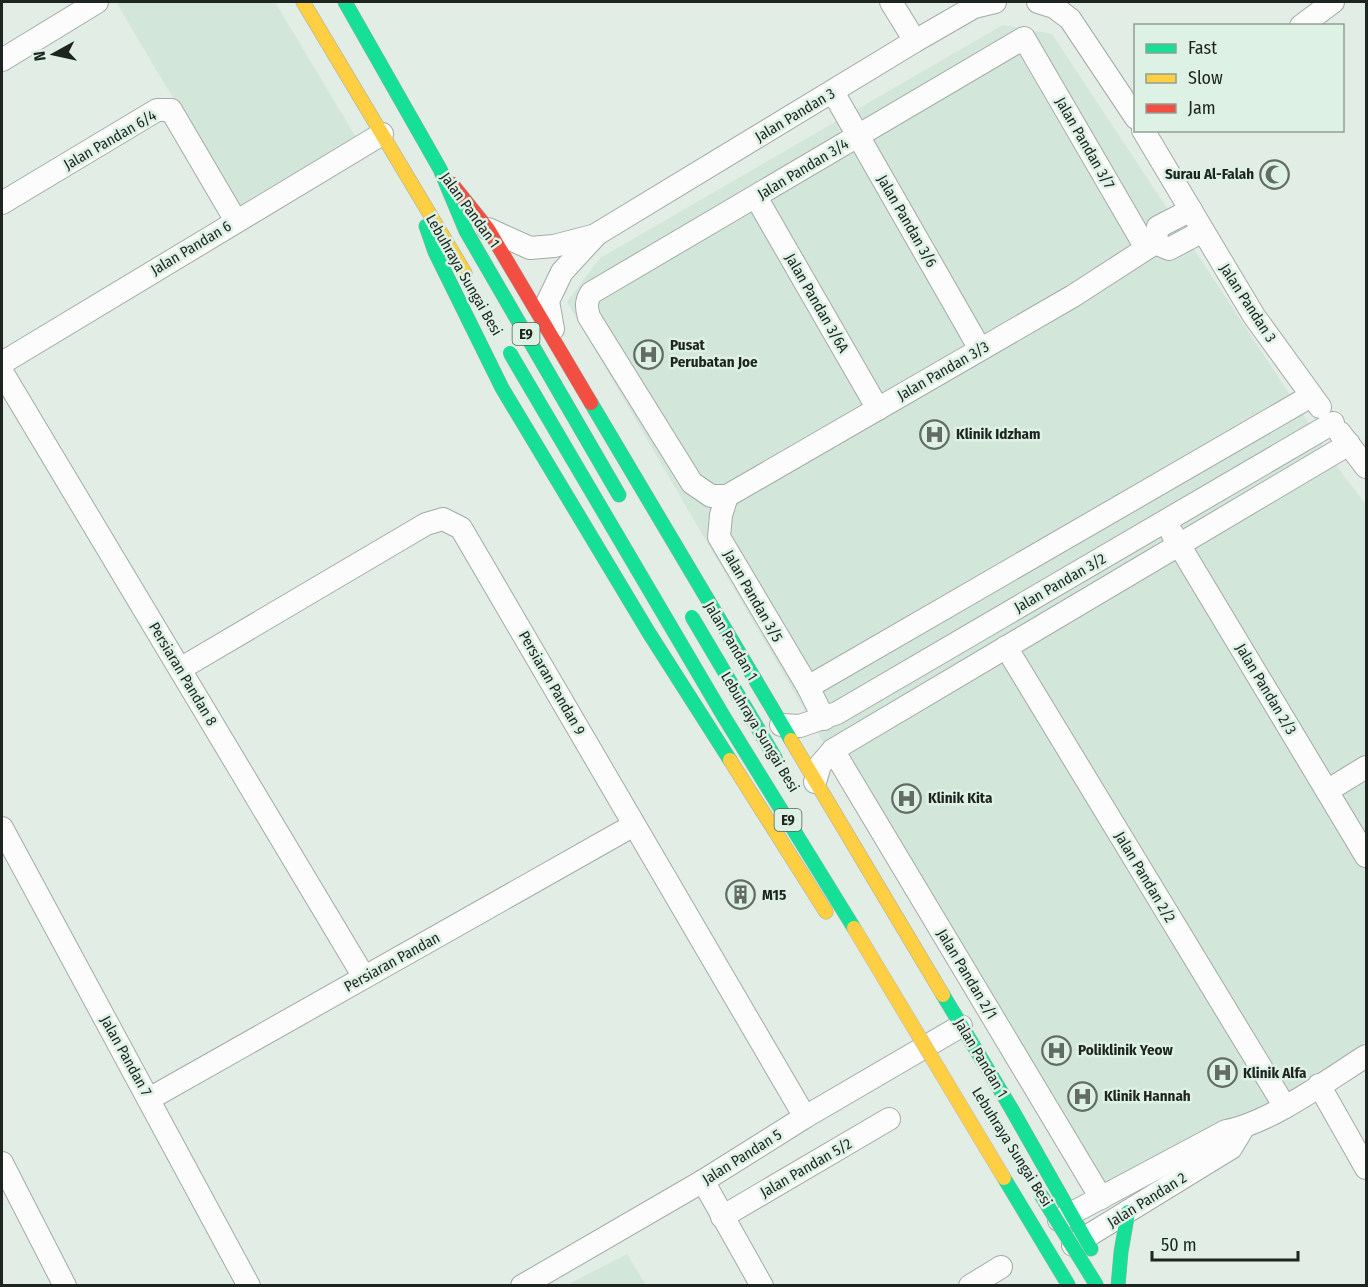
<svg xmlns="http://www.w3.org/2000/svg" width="1368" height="1287" font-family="'Fira Sans Condensed',sans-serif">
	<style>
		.built { fill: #d2e6d9 }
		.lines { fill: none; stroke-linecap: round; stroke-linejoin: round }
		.street-casing { stroke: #a3aba6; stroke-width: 24 }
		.fast-casing { stroke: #a3aba6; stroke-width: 15 }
		.slow-casing { stroke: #a3aba6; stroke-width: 15 }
		.jam-casing { stroke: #a3aba6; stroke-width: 15 }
		.street { stroke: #fbfcfb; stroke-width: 22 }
		.fast { stroke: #16e098; stroke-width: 14 }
		.slow { stroke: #ffcf43; stroke-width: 14 }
		.jam { stroke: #f24e42; stroke-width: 14 }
		.fast-bridge-casing { stroke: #b8b5bd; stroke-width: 15; stroke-linecap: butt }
		.slow-bridge-casing { stroke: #b8b5bd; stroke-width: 15; stroke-linecap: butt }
		.fast-bridge { stroke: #16e098; stroke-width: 14 }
		.slow-bridge { stroke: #ffcf43; stroke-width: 14 }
		.labels { text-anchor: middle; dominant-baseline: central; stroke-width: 5; stroke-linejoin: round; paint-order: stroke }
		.shield { fill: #def1e5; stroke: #58625b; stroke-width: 1.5 }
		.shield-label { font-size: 14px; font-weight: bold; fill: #1e2520 }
		.street-label { font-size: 15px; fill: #1e2520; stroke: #def1e5 }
		.poi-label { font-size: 15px; font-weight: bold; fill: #1e2520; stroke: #def1e5; text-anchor: start }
	</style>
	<rect width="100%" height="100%" fill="#e2ede6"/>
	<g class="built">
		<polygon points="116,2 275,2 357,139 239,209"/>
		<polygon points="1003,25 1052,34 1339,469 1366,505 1366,1042 1097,1212 567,302 600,258"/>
		<polygon points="627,1254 646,1285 567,1285"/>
	</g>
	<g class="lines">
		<defs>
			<g id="street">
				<polyline points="891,2 915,41"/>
				<polyline points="1038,2 1054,7 1070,19 1136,118"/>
				<polyline points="1301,26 1333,2"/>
				<polyline points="2,60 97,2"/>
				<polyline points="833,92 980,349"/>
				<polyline points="1143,130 1254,316 1320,407"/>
				<polyline points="756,197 878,409"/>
				<polyline points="2,203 157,110 171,110 236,221"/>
				<polyline points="488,229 530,248 554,246 596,235"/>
				<polyline points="1155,243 1169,249 1203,231"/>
				<path d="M1146,248L1024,38L591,293C586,301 586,307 589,317L692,483L711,496H727L1073,296L1155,243L1158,227L1191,210"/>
				<polyline points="553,329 548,301 562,272 597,234 915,41 974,7 995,2"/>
				<polyline points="2,363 382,134"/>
				<polyline points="2,372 364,977"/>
				<polyline points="1340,433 1366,467"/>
				<polyline points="727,496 721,515 719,537 808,687 824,719"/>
				<polyline points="1172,533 1366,856"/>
				<polyline points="1006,647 1285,1107"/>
				<polyline points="180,669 426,524 443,519 461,528 805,1117"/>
				<polyline points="808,687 1311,396"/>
				<polyline points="781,725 800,726 837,713 1333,423"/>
				<polyline points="833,750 1101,1198"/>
				<polyline points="815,782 820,765 833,750 1349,444"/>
				<polyline points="1327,791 1366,767"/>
				<polyline points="2,828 249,1286"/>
				<polyline points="1319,1085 1366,1168"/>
				<polyline points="149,1099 634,825"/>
				<polyline points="2,1163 65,1286"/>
				<polyline points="703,1181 762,1286"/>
				<polyline points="722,1217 889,1119"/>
				<path d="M1059,1220L1226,1131C1270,1123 1328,1080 1366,1056"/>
				<polyline points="1073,1245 1231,1148 1243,1128"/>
				<polyline points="522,1286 703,1181 805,1117 961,1026"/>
				<polyline points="970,1286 1001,1267"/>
			</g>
			<g id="fast">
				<polyline points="345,2 440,169 466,231 619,495"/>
				<polyline points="426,226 435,252 502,388 649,633 730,760"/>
				<polyline points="591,403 791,740"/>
				<polyline points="943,995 1011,1108 1091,1249"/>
				<polyline points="1118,1286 1121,1252 1128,1212"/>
			</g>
			<g id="slow">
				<polyline points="303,2 465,273"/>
				<polyline points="791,740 943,995"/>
				<polyline points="730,760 826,912"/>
			</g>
			<polyline id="jam" points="452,184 488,229 591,403"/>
		</defs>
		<use href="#street" class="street-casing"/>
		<use href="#fast" class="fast-casing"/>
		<use href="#slow" class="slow-casing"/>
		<use href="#jam" class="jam-casing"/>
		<use href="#street" class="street"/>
		<use href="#fast" class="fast"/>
		<use href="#slow" class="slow"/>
		<use href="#jam" class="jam"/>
		<defs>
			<g id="fast-bridge">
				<polyline points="510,353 724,717 854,928"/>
				<polyline points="692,617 776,759"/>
				<polyline points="1004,1178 1069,1286"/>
				<polyline points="1041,1195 1097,1286"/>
			</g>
			<polyline id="slow-bridge" points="854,928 1004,1178"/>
		</defs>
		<use href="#fast-bridge" class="fast-bridge-casing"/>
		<use href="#slow-bridge" class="slow-bridge-casing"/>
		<use href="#fast-bridge" class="fast-bridge"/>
		<use href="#slow-bridge" class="slow-bridge"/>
	</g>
	<defs>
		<symbol id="mosque-ring" viewBox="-11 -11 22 22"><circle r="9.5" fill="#def1e5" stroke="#636b65" stroke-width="1.5"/><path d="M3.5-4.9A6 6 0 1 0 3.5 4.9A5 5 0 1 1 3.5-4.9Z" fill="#636b65"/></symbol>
		<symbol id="hospital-ring" viewBox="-11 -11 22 22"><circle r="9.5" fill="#def1e5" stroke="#636b65" stroke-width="1.5"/><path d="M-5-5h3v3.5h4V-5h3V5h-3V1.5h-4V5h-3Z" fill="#636b65"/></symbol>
		<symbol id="building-ring" viewBox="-11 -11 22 22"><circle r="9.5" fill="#def1e5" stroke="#636b65" stroke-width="1.5"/><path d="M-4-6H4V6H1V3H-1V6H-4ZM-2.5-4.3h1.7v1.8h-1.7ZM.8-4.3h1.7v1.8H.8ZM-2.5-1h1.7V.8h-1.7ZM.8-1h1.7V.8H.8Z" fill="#636b65"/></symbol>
	</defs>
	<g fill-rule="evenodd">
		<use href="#mosque-ring" x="1258" y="158" width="33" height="33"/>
		<use href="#hospital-ring" x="632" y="338" width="33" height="33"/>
		<use href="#hospital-ring" x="918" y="418" width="33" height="33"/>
		<use href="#hospital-ring" x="890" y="782" width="33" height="33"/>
		<use href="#building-ring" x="724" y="878" width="33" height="33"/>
		<use href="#hospital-ring" x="1040" y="1034" width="33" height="33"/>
		<use href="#hospital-ring" x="1206" y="1056" width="33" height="33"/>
		<use href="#hospital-ring" x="1066" y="1080" width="33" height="33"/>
	</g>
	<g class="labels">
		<g class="shield">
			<rect x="512.5" y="323" width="27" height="22" rx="4.5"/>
			<rect x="774.5" y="809" width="27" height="22" rx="4.5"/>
		</g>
		<g class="shield-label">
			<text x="526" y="334">E9</text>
			<text x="788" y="820">E9</text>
		</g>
		<g class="street-label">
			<text transform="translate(795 115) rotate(-31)">Jalan Pandan 3</text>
			<text transform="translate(110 140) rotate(-30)">Jalan Pandan 6/4</text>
			<text transform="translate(1085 143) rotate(60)">Jalan Pandan 3/7</text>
			<text transform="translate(803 169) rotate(-31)">Jalan Pandan 3/4</text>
			<text transform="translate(470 210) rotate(54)">Jalan Pandan 1</text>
			<text transform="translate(907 221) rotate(60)">Jalan Pandan 3/6</text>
			<text transform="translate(191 248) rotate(-31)">Jalan Pandan 6</text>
			<text transform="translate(464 275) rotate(60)">Lebuhraya Sungai Besi</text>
			<text transform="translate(817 303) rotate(60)">Jalan Pandan 3/6A</text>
			<text transform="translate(1248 303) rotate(57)">Jalan Pandan 3</text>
			<text transform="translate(943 371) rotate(-30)">Jalan Pandan 3/3</text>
			<text transform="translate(1060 583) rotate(-30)">Jalan Pandan 3/2</text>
			<text transform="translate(753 596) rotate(60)">Jalan Pandan 3/5</text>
			<text transform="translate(731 641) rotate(59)">Jalan Pandan 1</text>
			<text transform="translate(183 674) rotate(59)">Persiaran Pandan 8</text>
			<text transform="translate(552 683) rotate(60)">Persiaran Pandan 9</text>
			<text transform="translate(1266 689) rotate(59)">Jalan Pandan 2/3</text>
			<text transform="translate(760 732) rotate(59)">Lebuhraya Sungai Besi</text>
			<text transform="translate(1145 877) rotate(59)">Jalan Pandan 2/2</text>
			<text transform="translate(392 962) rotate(-29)">Persiaran Pandan</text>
			<text transform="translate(967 974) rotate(59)">Jalan Pandan 2/1</text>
			<text transform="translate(126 1056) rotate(61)">Jalan Pandan 7</text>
			<text transform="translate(981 1058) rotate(59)">Jalan Pandan 1</text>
			<text transform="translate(1012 1147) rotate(58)">Lebuhraya Sungai Besi</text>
			<text transform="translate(742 1157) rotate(-32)">Jalan Pandan 5</text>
			<text transform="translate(806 1168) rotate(-30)">Jalan Pandan 5/2</text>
			<text transform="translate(1147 1200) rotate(-32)">Jalan Pandan 2</text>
		</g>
		<g class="poi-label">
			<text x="1254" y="174" text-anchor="end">Surau Al-Falah</text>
			<text x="670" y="345">Pusat<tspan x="670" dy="17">Perubatan Joe</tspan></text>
			<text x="956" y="434">Klinik Idzham</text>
			<text x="928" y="798">Klinik Kita</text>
			<text x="762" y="895">M15</text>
			<text x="1078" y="1050">Poliklinik Yeow</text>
			<text x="1243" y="1073">Klinik Alfa</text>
			<text x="1104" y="1096">Klinik Hannah</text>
		</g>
	</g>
	<rect width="1368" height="1287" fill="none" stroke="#1e2520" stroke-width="6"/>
	<rect x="1134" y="24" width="210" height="108" fill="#def1e5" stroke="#919f96" stroke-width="1.5"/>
	<rect x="1146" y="44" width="30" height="9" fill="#16e098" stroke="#919f96" stroke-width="1.5"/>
	<text x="1188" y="54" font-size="18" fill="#1e2520">Fast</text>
	<rect x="1146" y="74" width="30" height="9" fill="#ffcf43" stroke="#919f96" stroke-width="1.5"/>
	<text x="1188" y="84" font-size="18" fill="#1e2520">Slow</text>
	<rect x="1146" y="104" width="30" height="9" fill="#f24e42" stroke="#919f96" stroke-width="1.5"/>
	<text x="1188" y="114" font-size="18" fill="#1e2520">Jam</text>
	<g transform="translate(54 54) rotate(262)" stroke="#def1e5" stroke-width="4.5" paint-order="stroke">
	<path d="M0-4.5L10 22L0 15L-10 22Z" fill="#1e2520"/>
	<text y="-9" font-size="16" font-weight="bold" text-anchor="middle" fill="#1e2520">N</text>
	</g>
	<path d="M1152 1251v9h146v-9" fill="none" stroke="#1e2520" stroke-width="3"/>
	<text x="1161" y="1251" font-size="18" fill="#1e2520" stroke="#def1e5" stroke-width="4.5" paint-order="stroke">50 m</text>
</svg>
